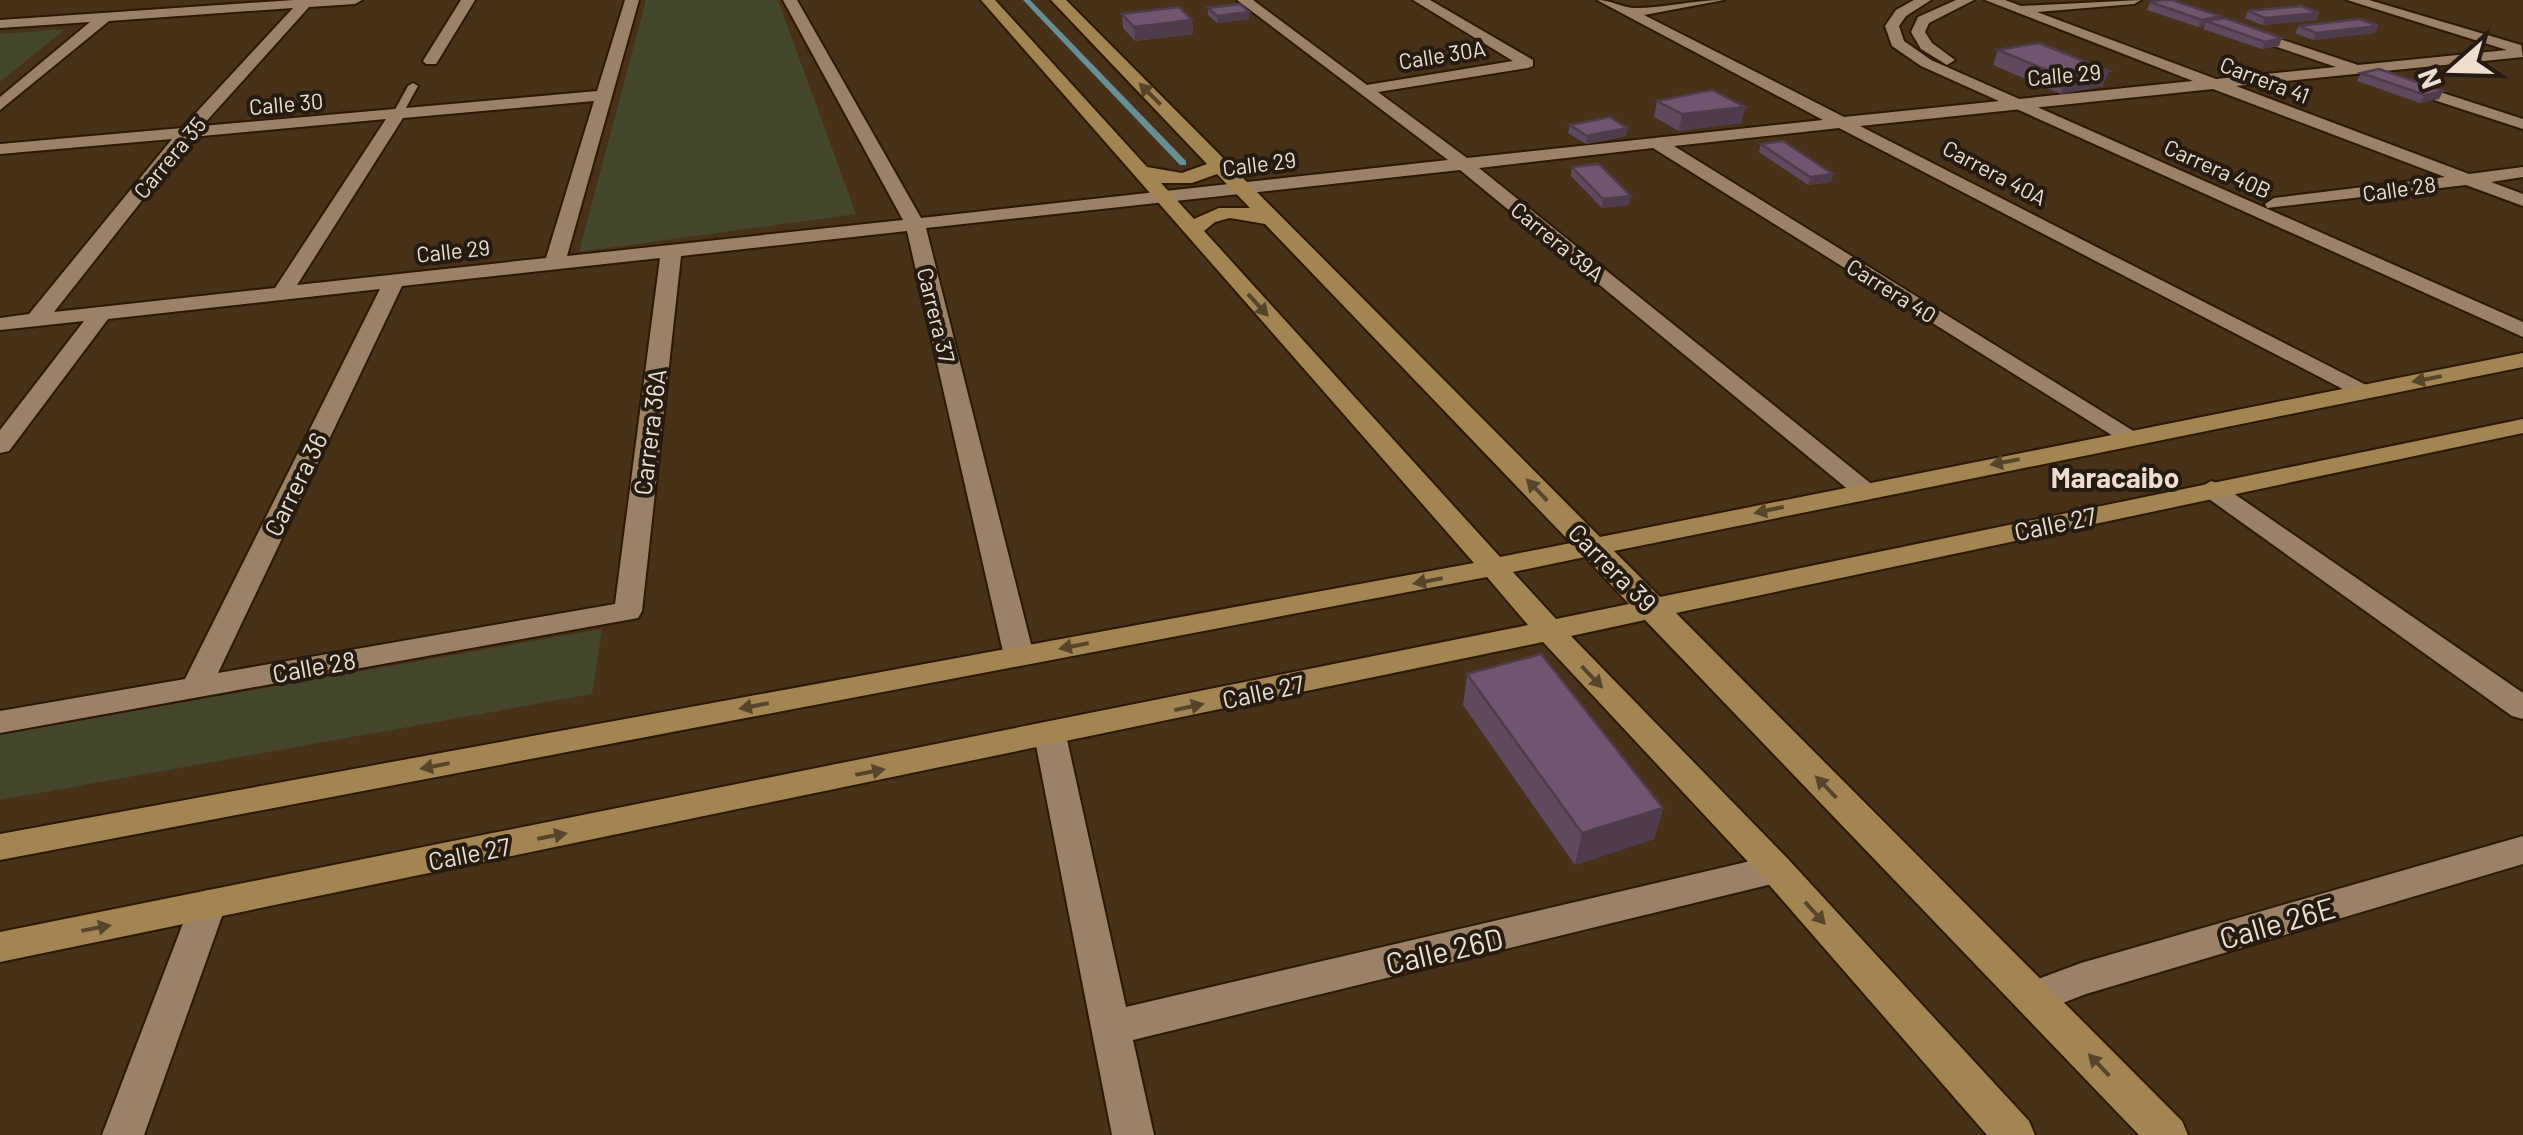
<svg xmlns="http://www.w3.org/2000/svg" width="2523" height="1135" font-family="Barlow,sans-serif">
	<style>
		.green { fill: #44462b }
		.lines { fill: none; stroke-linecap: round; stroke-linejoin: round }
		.stream { fill: #688e96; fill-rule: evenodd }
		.service-casing { stroke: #2d1801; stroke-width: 4 }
		.minor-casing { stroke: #2d1801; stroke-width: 4 }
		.tertiary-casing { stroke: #2d1801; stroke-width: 4 }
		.secondary-casing { stroke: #2d1801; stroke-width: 4 }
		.service { fill: #9b8167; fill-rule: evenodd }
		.minor { fill: #9b8167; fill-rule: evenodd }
		.tertiary { fill: #9b8167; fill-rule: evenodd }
		.secondary { fill: #a28552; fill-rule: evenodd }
		.wall { fill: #5f4a5f }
		.shaded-wall { fill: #4e3c4d }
		.building { fill: #6f566e; stroke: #4e3c4d; stroke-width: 2.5 }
		.oneway { fill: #57452b }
		.labels { text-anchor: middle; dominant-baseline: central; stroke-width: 8; stroke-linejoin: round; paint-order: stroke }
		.far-street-label { font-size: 22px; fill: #edded0; stroke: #251b11 }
		.street-label { font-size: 25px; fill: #edded0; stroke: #251b11 }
		.neighbourhood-label { font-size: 28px; font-weight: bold; fill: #edded0; stroke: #251b11 }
		.near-street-label { font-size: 30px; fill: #edded0; stroke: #251b11 }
	</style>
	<rect width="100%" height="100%" fill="#473118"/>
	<g class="green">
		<polygon points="646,0 778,0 856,214 579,252"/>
		<polygon points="65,29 0,82 0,34"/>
		<polygon points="602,629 592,694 0,800 0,734"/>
	</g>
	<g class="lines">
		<polygon class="stream" points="1023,0 1030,0 1186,161 1186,165 1180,165"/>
		<defs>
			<polygon id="service" points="413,83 418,86 402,115 393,117 392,115 408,86"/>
			<g id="minor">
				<path d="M294,0H362L355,4L309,7L202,126L597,91L625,0H639L567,256L903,220L783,0H797L921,218L1448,160L1237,0H1253L1367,85L1513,61L1413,0H1430L1533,60V66L1528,68L1378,92L1467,158L1823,120L1597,0C1611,0 1623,8 1635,8C1665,8 1694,0 1724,0L1644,15L1844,117L2193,81L1985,0H2005L2021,6L2141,0L2134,4L2037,12L2216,79L2336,67L2242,35L2240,32L2247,28L2358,65L2507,50L2347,0H2369L2521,45L2523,57L2236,86L2469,174L2523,167V177L2491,182L2523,194V206L2466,185L2267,208L2265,204L2274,198L2445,177L2213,89L1860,126L2370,387L2374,392L2370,397L2362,399L1839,128L1674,146L2135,432L2138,437L2135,442L2126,444L1653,148L1479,168L1874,486L1878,491L1865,499L1856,496L1460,170L926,228L1034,656L1029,663H1009L1004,656L907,231L681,256L642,611L638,618L0,733V711L185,679L380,289L108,319L9,451L0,453V430L84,321L0,330V318L29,314L172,139L0,154V144L182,128L293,8L109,21L0,110V97L90,22L0,28V20ZM594,101L546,258L297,285L403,118ZM386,119L275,288L54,312L192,137ZM660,258L615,604L218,673L402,286Z"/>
				<polygon points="461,0 475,0 436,64 426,64 423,61"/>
				<polygon points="2397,82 2409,82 2523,119 2523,129 2397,88"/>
				<polygon points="2211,481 2220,484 2523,693 2523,719 2512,716 2202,494 2198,489"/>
				<polygon points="1050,724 1061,727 1066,735 1126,1007 1776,855 1788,859 1793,869 1788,879 1776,883 1133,1040 1154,1135 1112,1135 1034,735 1039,727"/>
				<polygon points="2523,836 2523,864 2086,994 2032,1015 2019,1010 2013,998 2019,986 2081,963"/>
				<polygon points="208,890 221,895 226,905 144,1135 102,1135 190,905 195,895"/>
			</g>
			<g id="tertiary">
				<polygon points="1914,0 1931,0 1906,16 1899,26 1904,41 1931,60 2523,322 2523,337 1921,66 1892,46 1885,26 1896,10"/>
				<polygon points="1956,0 1974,0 1929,23 1925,32 1932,43 1955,60 1947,65 1921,49 1911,32 1918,17"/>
			</g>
			<path id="secondary" d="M981,0H995L1147,167L1182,173L1207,164L1051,0H1066L1600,537L2523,353V367L1614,551L1660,597L2523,419V433L1676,613L2182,1121L2188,1135H2139L1645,620L1571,636L1788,859L2029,1121L2035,1135H1987L1764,879L1543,642L0,962V932L1528,625L1487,577L0,860V834L1474,563ZM1217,174L1250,208H1219L1194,219L1161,183H1192ZM1230,218L1265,224L1571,543L1500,557L1204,231L1215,222ZM1585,557L1629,604L1556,619L1513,572Z"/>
		</defs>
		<use href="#service" class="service-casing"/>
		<use href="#minor" class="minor-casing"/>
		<use href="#tertiary" class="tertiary-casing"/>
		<use href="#secondary" class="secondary-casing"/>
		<use href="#service" class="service"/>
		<use href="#minor" class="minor"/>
		<use href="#tertiary" class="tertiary"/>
		<use href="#secondary" class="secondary"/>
	</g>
	<g class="wall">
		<polygon points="2150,2 2219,19 2279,46 2262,49 2203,29 2205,26 2198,27 2147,10"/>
		<polygon points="1208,8 1249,19 1217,23 1208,15"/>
		<polygon points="2248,11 2319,13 2316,20 2262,25 2245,18"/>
		<polygon points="1122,14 1192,20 1193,34 1135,41 1123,28"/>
		<polygon points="2299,26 2378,26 2375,33 2313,40 2295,33"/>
		<polygon points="1998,50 2103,86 2061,94 1993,65"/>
		<polygon points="2361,73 2443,91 2439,99 2420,103 2357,81"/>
		<polygon points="1657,101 1745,107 1741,123 1679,131 1654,117"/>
		<polygon points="1570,125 1626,136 1586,144 1568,133"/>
		<polygon points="1761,144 1833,174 1831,182 1808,185 1759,152"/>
		<polygon points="1572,167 1629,205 1602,208 1571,176"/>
		<polygon points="1467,674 1663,808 1654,839 1575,865 1463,705"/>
	</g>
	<g class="shaded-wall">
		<polygon points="1249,12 1249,19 1217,23 1217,16"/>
		<polygon points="2319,13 2316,20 2262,25 2265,18"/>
		<polygon points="2220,16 2217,24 2206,21 2205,26 2198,27 2202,20"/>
		<polygon points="1192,20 1193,34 1135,41 1134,27"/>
		<polygon points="2378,26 2375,33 2313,40 2316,33"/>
		<polygon points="2282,38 2279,46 2262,49 2265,42"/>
		<polygon points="2109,71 2103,86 2061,94 2066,78"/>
		<polygon points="2443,91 2439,99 2420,103 2425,95"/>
		<polygon points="1745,107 1741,123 1679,131 1682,114"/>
		<polygon points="1627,128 1626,136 1586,144 1587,136"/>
		<polygon points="1833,174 1831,182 1808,185 1810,177"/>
		<polygon points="1631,196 1629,205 1602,208 1603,199"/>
		<polygon points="1663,808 1654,839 1575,865 1582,833"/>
	</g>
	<g class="building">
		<polygon points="2163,0 2172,0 2220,16 2202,20 2150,2"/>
		<polygon points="1240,4 1249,12 1217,16 1208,8"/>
		<polygon points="2301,6 2319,13 2265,18 2248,11"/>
		<polygon points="1179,7 1192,20 1134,27 1122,14"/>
		<polygon points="2225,18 2282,38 2265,42 2206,21"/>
		<polygon points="2360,19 2378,26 2316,33 2299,26"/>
		<polygon points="2039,43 2109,71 2066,78 1998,50"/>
		<polygon points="2379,69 2443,91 2425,95 2361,73"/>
		<polygon points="1712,90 1745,107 1682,114 1657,101"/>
		<polygon points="1610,117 1627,128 1587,136 1570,125"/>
		<polygon points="1783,141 1833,174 1810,177 1761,144"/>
		<polygon points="1599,164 1631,196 1603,199 1572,167"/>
		<polygon points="1541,654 1663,808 1582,833 1467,674"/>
	</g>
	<defs><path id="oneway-solid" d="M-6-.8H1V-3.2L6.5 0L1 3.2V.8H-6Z" transform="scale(2.5)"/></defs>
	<g class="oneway">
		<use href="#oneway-solid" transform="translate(1150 94) rotate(-135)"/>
		<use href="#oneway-solid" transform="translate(1258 305) rotate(48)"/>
		<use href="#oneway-solid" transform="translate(2427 379) rotate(169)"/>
		<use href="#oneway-solid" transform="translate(2005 462) rotate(169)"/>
		<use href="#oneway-solid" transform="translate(1537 490) rotate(-134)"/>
		<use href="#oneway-solid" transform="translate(1769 510) rotate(168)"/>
		<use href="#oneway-solid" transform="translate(1428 581) rotate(169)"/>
		<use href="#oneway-solid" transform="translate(1074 646) rotate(169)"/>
		<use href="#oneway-solid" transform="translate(1592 677) rotate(46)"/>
		<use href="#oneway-solid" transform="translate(754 706) rotate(169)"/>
		<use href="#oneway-solid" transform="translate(1189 707) rotate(-12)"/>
		<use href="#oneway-solid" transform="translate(435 766) rotate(169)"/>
		<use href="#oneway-solid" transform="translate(870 772) rotate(-11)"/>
		<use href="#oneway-solid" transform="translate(1826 787) rotate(-134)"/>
		<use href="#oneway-solid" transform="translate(552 836) rotate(-11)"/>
		<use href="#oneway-solid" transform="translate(1815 913) rotate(48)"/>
		<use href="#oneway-solid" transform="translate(96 928) rotate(-11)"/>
		<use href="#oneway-solid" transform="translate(2099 1065) rotate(-134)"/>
	</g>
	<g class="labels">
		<g class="far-street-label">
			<text transform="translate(1442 54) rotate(-9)">Calle 30A</text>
			<text transform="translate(2064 74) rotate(-5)">Calle 29</text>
			<text transform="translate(2265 79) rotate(21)">Carrera 41</text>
			<text transform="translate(286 103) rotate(-5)">Calle 30</text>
			<text transform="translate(169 157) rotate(-50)">Carrera 35</text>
			<text transform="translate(1259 163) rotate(-7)">Calle 29</text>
			<text transform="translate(2218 168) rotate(24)">Carrera 40B</text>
			<text transform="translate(1995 172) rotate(28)">Carrera 40A</text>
			<text transform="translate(2399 188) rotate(-8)">Calle 28</text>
			<text transform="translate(1558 241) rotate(39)">Carrera 39A</text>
			<text transform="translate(453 250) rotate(-6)">Calle 29</text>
			<text transform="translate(1892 290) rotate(32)">Carrera 40</text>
			<text transform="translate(937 315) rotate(76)">Carrera 37</text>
		</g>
		<g class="street-label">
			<text transform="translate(649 432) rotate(-83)">Carrera 36A</text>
			<text transform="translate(295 484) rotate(-64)">Carrera 36</text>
			<text transform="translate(2055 523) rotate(-12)">Calle 27</text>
			<text transform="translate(1613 567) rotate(45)">Carrera 39</text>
			<text transform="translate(314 666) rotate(-10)">Calle 28</text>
			<text transform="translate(1263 691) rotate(-12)">Calle 27</text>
			<text transform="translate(469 853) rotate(-11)">Calle 27</text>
		</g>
		<g class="neighbourhood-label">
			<text x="2115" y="477">Maracaibo</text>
		</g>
		<g class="near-street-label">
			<text transform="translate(2277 922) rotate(-16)">Calle 26E</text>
			<text transform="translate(1444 950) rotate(-13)">Calle 26D</text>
		</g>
	</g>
	<g transform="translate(2453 70) rotate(250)" stroke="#251b11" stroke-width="8" paint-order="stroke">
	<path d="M0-8L18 38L0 25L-18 38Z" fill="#edded0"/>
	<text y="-15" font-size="28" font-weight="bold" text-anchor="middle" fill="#edded0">N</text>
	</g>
</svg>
